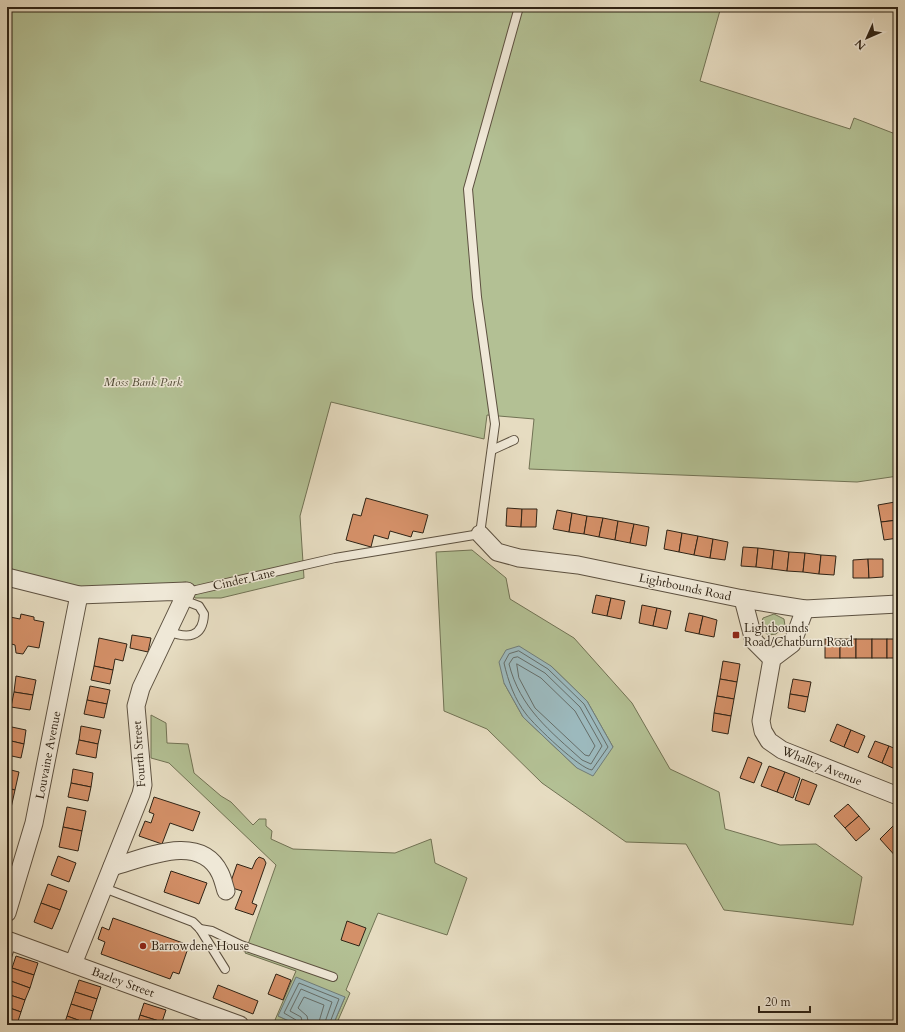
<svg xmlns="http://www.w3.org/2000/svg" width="905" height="1032" font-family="Cardo,serif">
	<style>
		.green { fill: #b3c094; stroke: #717254; fill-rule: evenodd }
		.water { fill: #9cb9bd; stroke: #707d7a }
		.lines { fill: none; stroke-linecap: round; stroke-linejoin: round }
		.shore { stroke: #666e69; stroke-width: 1 }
		.building { fill: #d49068; stroke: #2f2315 }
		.lane-casing { stroke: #5d5140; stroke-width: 10 }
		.street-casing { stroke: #5d5140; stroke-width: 19 }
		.lane { stroke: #efe8d7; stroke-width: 8 }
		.street { stroke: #efe8d7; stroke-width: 17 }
		.poi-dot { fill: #8f2418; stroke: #efe8d7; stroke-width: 1.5 }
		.labels { text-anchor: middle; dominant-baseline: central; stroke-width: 3; stroke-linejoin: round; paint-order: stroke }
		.park-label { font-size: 12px; font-style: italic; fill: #504a35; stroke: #efe8d7 }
		.street-label { font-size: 12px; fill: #2f2315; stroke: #efe8d7 }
		.poi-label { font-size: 12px; fill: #2f2315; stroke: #efe8d7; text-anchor: start }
	</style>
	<rect width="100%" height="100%" fill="#e6dcc1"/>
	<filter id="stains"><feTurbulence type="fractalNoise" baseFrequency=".005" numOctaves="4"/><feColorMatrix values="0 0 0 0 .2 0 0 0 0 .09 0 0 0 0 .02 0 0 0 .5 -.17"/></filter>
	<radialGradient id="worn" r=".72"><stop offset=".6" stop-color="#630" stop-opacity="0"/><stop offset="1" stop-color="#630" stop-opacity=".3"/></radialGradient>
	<g class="green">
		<polygon points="7,7 721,7 700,81 850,129 854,118 898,135 898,476 857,482 529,469 534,419 487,415 484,439 331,402 300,516 304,578 221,598 195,598 186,582 79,595 7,576"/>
		<path d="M472,550L506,578L510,599L574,638L632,703L670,769L719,792L725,829L780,845L816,844L862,877L853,925L724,910L686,844L626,842L542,783L487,729L444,711L436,552ZM551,666L587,701L613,747L577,768L523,717L504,683Z"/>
		<polygon points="774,614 784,619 785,626 776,634 768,635 760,628 763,618"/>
		<polygon points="151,715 166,723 167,743 188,744 194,773 221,796 231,802 253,825 259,819 266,819 266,826 272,831 271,839 293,849 395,853 431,839 435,863 467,878 447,935 378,913 346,990 350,993 336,1025 333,1025 345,997 278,1016 298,1025 288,1025 275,1020 296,971 245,953 276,865 169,763 151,758"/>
	</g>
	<g class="water">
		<polygon points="519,646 551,666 587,701 613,747 593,776 577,768 523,717 504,683 499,662 506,650"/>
		<polygon points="296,977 345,997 333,1025 298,1025 278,1016"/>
	</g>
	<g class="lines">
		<g class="shore">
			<path d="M519,651L548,669L584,704L608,747L592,770C580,769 535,726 526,714C515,700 508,681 504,663L509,654Z"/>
			<path d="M518,657L545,673L580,707L602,746L591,764L582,760C550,731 520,708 509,664L513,658Z"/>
			<polygon points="517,664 541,678 575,711 595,746 589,756 585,755 535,708 519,678"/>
			<polyline points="298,1025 296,1020 284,1013 299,983 339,999 329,1025"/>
			<polyline points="303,1025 301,1017 290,1011 301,989 332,1002 324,1025"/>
			<polyline points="309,1025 307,1016 298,1008 304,997 324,1005 318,1025"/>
		</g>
	</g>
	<g class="building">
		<polygon points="366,498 428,515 423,533 413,531 411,537 390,531 388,539 374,535 371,547 346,540 353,514 361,516"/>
		<polygon points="895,502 898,520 881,522 878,505"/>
		<polygon points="507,508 522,509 521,527 506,526"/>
		<polygon points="522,509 537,509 536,527 521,527"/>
		<polygon points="557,510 572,513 569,532 553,529"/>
		<polygon points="572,513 587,516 584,534 569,532"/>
		<polygon points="587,516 603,518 599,537 584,534"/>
		<polygon points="603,518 618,521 615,540 599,537"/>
		<polygon points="898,520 898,538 884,540 881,522"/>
		<polygon points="618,521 634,524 630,543 615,540"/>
		<polygon points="634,524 649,527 646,546 630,543"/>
		<polygon points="667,530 682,533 679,552 664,549"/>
		<polygon points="682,533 698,536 694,555 679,552"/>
		<polygon points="698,536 713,539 710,558 694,555"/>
		<polygon points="713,539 728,542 725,560 710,558"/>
		<polygon points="743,547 758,548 756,567 741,566"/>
		<polygon points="758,548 774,550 772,569 756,567"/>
		<polygon points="774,550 789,552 787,571 772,569"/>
		<polygon points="789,552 805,553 803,572 787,571"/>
		<polygon points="805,553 821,555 819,574 803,572"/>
		<polygon points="821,555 836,556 834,575 819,574"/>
		<polygon points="868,559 869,578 853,578 853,560"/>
		<polygon points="868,559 883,559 883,577 869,578"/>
		<polygon points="596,595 611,598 607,616 592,613"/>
		<polygon points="611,598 625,601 621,619 607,616"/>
		<polygon points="642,605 657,608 653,626 639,623"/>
		<polygon points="657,608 671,611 667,629 653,626"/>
		<polygon points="689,613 703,616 699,634 685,631"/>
		<polygon points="21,614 34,617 34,620 44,622 39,648 28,646 23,654 16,653 15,645 8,643 7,647 7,631 10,617 20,619"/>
		<polygon points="703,616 717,620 714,637 699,634"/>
		<polygon points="132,635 151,638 148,652 130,648"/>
		<polygon points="99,638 127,644 123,661 115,659 113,670 94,666"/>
		<rect x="825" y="639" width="15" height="19"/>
		<rect x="840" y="639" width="16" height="19"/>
		<rect x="856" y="639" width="16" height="19"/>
		<rect x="872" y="639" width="15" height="19"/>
		<rect x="887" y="639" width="11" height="19"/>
		<polygon points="723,661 740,664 737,682 720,679"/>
		<polygon points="94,666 113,670 110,684 91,680"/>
		<polygon points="16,676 36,680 33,695 14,692"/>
		<polygon points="720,679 737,682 734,699 717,696"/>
		<polygon points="793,679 811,682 808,697 790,694"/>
		<polygon points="90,686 110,690 107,704 87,700"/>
		<polygon points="14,692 33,695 30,710 11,707"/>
		<polygon points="790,694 808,697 805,712 788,708"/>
		<polygon points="717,696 734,699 731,716 714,713"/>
		<polygon points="87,700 107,704 104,718 84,714"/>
		<polygon points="714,713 731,716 728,734 712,731"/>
		<polygon points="837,724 851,730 844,747 830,741"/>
		<polygon points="7,726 26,730 24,744 7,740"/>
		<polygon points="81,726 101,730 98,744 79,740"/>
		<polygon points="851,730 865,736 858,753 844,747"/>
		<polygon points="7,740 24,744 21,758 7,755"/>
		<polygon points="79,740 98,744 96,758 76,754"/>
		<polygon points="875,741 889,746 882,763 868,757"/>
		<polygon points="889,746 898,750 898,762 895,769 882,763"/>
		<polygon points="748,757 762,763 754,783 740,778"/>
		<polygon points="769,766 785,772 777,792 761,786"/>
		<polygon points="7,769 19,772 15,790 7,788"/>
		<polygon points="73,769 93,773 91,787 71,783"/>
		<polygon points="785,772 800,778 793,798 777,792"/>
		<polygon points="802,779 817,785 809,805 795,800"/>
		<polygon points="71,783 91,787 88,801 68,797"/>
		<polygon points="7,788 15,790 11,808 7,807"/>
		<polygon points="154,797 200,812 193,831 170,823 162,844 139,836 145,821 151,823 154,814 149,812"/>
		<polygon points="848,804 859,816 845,828 834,816"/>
		<polygon points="67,807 86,811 82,831 63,827"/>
		<polygon points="859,816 870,829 856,841 845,828"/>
		<polygon points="893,826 898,831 898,859 880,839"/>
		<polygon points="63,827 82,831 78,851 59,847"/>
		<polygon points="58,856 76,863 69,882 51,875"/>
		<polygon points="259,857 264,859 266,863 252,903 257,905 253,915 235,909 242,891 229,887 237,864 252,869 256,860"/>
		<polygon points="171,871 207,883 199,904 164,892"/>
		<polygon points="48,884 67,891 60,910 41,903"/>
		<polygon points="41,903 60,910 52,929 34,922"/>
		<polygon points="113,918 183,943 181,949 187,951 179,974 173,972 170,979 101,954 105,942 98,939 102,927 109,930"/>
		<polygon points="347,921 366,928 359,946 341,940"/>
		<polygon points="16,956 38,963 34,975 12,968"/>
		<polygon points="12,968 34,975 30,988 8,980"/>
		<polygon points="276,974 291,980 283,1000 268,994"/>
		<polygon points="8,980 30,988 25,1000 7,994"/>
		<polygon points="79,980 101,987 97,999 75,992"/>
		<polygon points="218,985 258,1001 253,1014 213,998"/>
		<polygon points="75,992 97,999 93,1011 71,1004"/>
		<polygon points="7,994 25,1000 21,1012 7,1007"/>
		<polygon points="144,1003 166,1010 162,1022 140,1015"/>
		<polygon points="71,1004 93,1011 89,1024 67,1016"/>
		<polygon points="7,1007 21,1012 17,1024 7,1021"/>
		<polygon points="140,1015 162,1022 161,1025 137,1025"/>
		<polygon points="67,1016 89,1024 88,1025 64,1025"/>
		<polygon points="7,1021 17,1024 17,1025 7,1025"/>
	</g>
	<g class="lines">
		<defs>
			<g id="lane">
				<polyline points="492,450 514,440"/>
				<polyline points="187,591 196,590 335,558 480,534 495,424 477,297 468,189 519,7"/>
				<path d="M168,631C187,639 203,638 204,614L199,606L183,600"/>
				<polyline points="104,888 193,922 200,929 225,969"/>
				<polyline points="200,929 212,931 241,945 333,977"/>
				<polyline points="7,957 12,942"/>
			</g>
			<g id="street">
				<polyline points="480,534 497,552 519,558 578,565 743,599 805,609 898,604"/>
				<polyline points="7,577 79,595 187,591 141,688 136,706 143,785 141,794 73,964"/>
				<polyline points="743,599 754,641 772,659"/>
				<polyline points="805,609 792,644 772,659 761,721 763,731 769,741 782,750 898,796"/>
				<path d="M112,867C145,858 200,832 220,873C223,879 224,885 226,891"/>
				<polyline points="7,913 34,823 79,595"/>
				<polyline points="7,940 240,1025"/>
			</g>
		</defs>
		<use href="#lane" class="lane-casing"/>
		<use href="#street" class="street-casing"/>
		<use href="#lane" class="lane"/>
		<use href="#street" class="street"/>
	</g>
	<g class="poi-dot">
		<rect x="732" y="631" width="8" height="8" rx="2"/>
		<circle cx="143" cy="946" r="4"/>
	</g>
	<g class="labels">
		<g class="park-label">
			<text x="143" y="382">Moss Bank Park</text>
		</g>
		<g class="street-label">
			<text transform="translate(244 579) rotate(-13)">Cinder Lane</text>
			<text transform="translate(685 587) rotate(12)">Lightbounds Road</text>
			<text transform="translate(139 754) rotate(-94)">Fourth Street</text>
			<text transform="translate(48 755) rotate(-79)">Louvaine Avenue</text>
			<text transform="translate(822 766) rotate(22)">Whalley Avenue</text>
			<text transform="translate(123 982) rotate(20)">Bazley Street</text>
		</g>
		<g class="poi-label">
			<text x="744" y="628">Lightbounds<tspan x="744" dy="14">Road/Chatburn Road</tspan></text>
			<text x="151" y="946">Barrowdene House</text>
		</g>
	</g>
	<rect width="905" height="1032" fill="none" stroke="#e6dcc1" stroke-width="24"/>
	<rect x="8" y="8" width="889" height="1016" fill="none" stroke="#2f2315" stroke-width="2"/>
	<rect x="12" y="12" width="881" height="1008" fill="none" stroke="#2f2315"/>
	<g transform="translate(867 38) rotate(225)" stroke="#efe8d7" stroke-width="3" paint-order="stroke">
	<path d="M0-3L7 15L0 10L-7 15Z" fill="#2f2315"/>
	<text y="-6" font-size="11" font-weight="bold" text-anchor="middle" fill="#2f2315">N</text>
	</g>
	<path d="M759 1006v6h51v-6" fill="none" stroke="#2f2315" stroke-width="2"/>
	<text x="765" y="1006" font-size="12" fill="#2f2315" stroke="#efe8d7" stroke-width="3" paint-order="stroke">20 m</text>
	<rect width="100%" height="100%" filter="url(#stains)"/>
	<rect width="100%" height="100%" fill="url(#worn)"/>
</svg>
